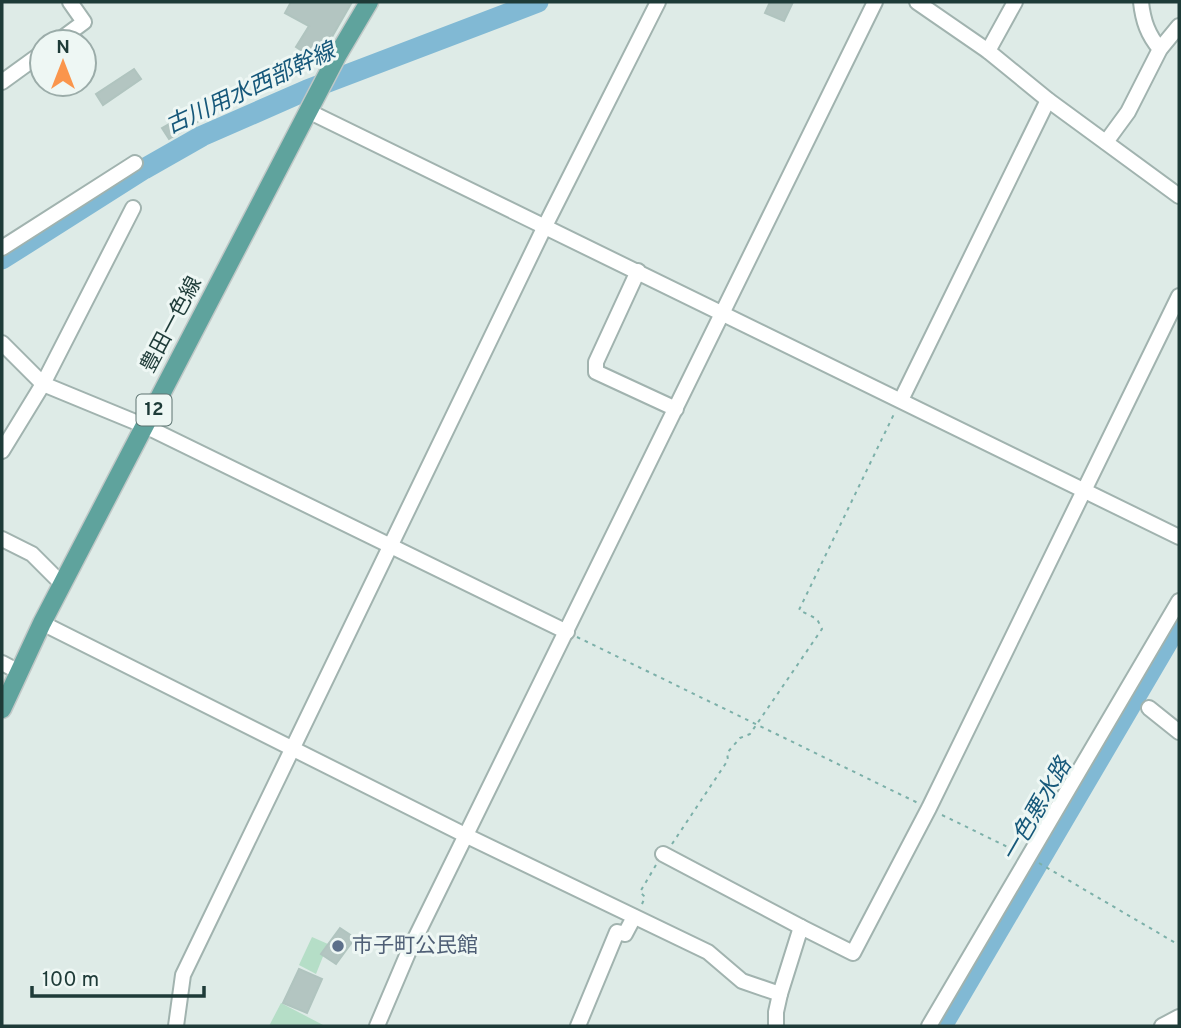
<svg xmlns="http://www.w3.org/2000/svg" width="1181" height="1028" font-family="Overpass,'Noto Sans JP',sans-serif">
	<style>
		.green { fill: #b5dec7 }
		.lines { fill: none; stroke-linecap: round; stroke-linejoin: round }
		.river { stroke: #81b9d4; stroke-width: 21 }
		.building { fill: #b3c5c1; stroke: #b0c4bf; stroke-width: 2 }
		.minor-casing { stroke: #a1b3af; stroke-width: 18 }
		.major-casing { stroke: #c0c8c7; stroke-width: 21 }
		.path { stroke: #7cb0a9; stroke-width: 2; stroke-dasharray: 3.5 5; stroke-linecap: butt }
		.minor { stroke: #fff; stroke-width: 14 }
		.major { stroke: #5fa39d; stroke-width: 18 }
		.service-dot { fill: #5c6f8a; stroke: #eef7f4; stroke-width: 2.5 }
		.labels { text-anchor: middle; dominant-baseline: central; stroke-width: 6; stroke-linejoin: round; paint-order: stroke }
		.shield { fill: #eef7f4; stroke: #5c7370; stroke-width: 2 }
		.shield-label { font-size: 19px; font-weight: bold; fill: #1e3b38 }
		.street-label { font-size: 21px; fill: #1e3b38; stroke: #eef7f4 }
		.service-label { font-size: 21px; fill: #4e5e75; stroke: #eef7f4; text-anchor: start }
		.water-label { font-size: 23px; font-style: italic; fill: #16587a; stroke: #eef7f4 }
	</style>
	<rect width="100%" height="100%" fill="#deebe7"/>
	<g class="green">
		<polygon points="312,937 328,944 316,974 299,965"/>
		<polygon points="281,1003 325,1026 269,1026"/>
	</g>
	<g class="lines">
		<g class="river">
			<polyline points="2,259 144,169 202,136 307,90 538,2"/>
			<polyline points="942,1026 1179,623"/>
		</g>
	</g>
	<g class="building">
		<polygon points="291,2 352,2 318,61 296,47 309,26 285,13"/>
		<polygon points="770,2 793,2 784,21 765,13"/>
		<polygon points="134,69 141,79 103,105 96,94"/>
		<polygon points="170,117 197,122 169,139 162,128 173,122"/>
		<polygon points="340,928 355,938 336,964 321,954"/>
		<polygon points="299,969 322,979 307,1013 283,1003"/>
	</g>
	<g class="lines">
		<defs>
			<g id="minor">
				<polyline points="917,2 988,51 1048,100 1179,196"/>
				<path d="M1141,2C1143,21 1148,35 1160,49"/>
				<polyline points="57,42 84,22 70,2"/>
				<polyline points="988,51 1015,2"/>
				<polyline points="2,82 42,53"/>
				<polyline points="310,112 1179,537"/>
				<polyline points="1106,142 1128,112 1160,49 1179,26"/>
				<polyline points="2,248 135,163"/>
				<polyline points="638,271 596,362 596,372 676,409"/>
				<polyline points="2,343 43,384 145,426 567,632"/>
				<polyline points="901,400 1048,100"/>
				<polyline points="2,451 43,384 133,208"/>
				<polyline points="2,539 32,554 62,584"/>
				<polyline points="42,623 467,836 708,952 742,981 780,994 776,1012 776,1026"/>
				<polyline points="2,663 19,672"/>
				<polyline points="1149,708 1179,732"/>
				<polyline points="663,854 801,927"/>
				<polyline points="780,994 801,927 853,953 929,808 1179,296"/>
				<polyline points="176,1026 183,975 545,226 658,2"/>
				<polyline points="377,1026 408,953 875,2"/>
				<polyline points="578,1026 617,932 625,934 634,917"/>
				<polyline points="929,1026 1179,601"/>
				<polyline points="1162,1026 1179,1017"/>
			</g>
			<polyline id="major" points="2,709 42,623 337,56 369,2"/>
		</defs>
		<use href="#minor" class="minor-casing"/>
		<use href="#major" class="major-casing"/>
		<g class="path">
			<polyline points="577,637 918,803"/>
			<polyline points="942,815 1016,851"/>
			<polyline points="672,844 728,760 727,753 740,738 750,734 822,629 817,619 799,610 894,414"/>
			<polyline points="1039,863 1179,945"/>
			<polyline points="642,904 645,897 640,892 656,865"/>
		</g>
		<use href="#minor" class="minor"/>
		<use href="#major" class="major"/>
	</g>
	<circle class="service-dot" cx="338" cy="946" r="7"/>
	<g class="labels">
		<rect class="shield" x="136.5" y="394.5" width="35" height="31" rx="5"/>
		<g class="shield-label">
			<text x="154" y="410">12</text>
		</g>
		<g class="street-label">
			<text transform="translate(172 325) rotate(-62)">豊田一色線</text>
		</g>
		<g class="service-label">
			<text x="352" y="946">市子町公民館</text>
		</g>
		<g class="water-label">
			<text transform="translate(251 90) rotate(-25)">古川用水西部幹線</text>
			<text transform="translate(1038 811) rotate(-60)">一色悪水路</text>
		</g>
	</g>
	<rect width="1181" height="1028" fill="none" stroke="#1e3b38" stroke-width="7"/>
	<g transform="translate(63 63)"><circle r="33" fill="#eef7f4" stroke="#9baca9" stroke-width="2"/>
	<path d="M0-5L12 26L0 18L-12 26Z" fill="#fa954c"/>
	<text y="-10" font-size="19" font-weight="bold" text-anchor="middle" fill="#1e3b38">N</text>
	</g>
	<path d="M32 986v10h172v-10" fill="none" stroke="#1e3b38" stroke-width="3.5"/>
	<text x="42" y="986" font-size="21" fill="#1e3b38" stroke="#eef7f4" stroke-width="5" paint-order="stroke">100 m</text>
</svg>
